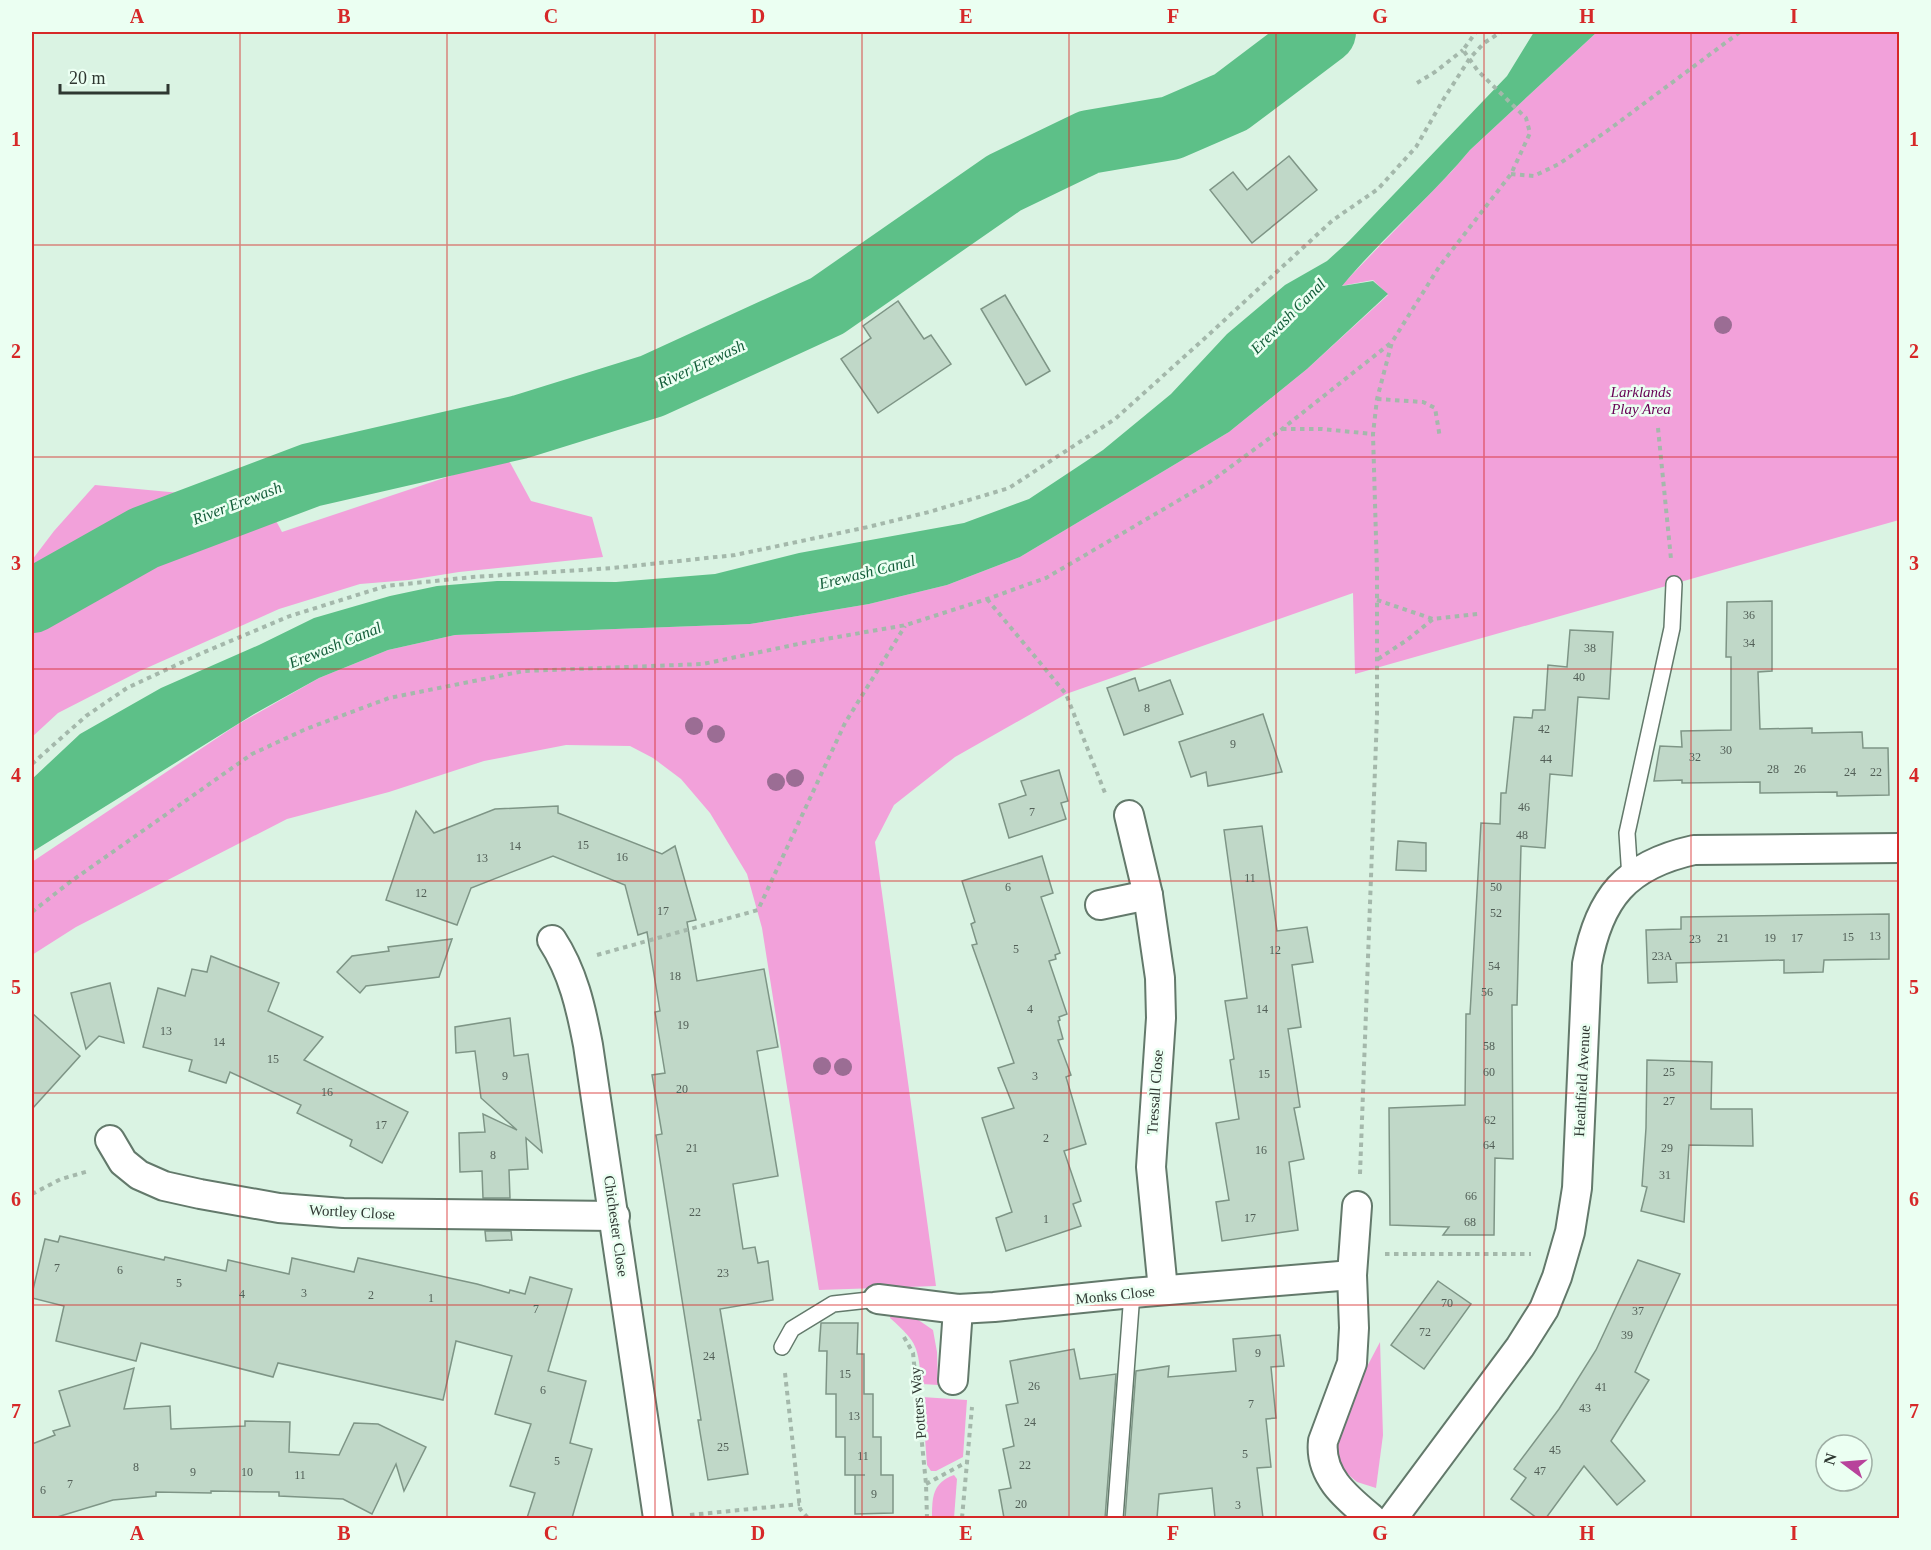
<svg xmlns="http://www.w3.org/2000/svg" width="1931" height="1550" font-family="Georgia,serif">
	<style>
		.green { fill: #f2a1da }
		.water { fill: #5dc088 }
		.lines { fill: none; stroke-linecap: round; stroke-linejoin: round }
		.river { stroke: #5dc088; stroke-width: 64 }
		.building { fill: #c0d8c8; stroke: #7e9586; stroke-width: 1.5 }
		.lane-casing { stroke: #63796b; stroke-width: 18 }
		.street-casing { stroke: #63796b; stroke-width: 32 }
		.path { stroke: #a4b8ab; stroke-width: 4; stroke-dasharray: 4.5 4.5; stroke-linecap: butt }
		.lane { stroke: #fff; stroke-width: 15 }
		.street { stroke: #fff; stroke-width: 28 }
		.tree { fill: #9b6d94 }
		.grid { fill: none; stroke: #d62828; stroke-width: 1.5; stroke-opacity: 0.55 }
		.labels { text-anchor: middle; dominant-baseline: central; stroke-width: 5; stroke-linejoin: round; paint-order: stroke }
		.number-label { font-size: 12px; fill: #525f57 }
		.park-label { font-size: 15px; font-style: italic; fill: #670054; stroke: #ebfff2 }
		.street-label { font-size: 15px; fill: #2e3731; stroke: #ebfff2 }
		.water-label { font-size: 16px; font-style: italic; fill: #135d39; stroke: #ebfff2 }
		.neatline { fill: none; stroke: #d62828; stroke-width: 2 }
		.grid-label { font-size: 20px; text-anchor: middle; font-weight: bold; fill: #d62828 }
	</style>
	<rect width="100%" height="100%" fill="#daf3e3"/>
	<g class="green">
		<polygon points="1597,32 1899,32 1899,520 1355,674 1353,593 1066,694 955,757 894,805 875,842 936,1286 819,1290 762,928 747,874 710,813 681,779 653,758 630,746 566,745 484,761 389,792 287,819 76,927 32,955 32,862 235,726 319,678 388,650 455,635 750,624 869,604 947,585 1020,557 1229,432 1307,369 1388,295 1373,280 1341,286 1452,171 1470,150"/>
		<polygon points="507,457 531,501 592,517 603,557 459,572 409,580 360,584 279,609 140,671 58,713 32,737 32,560 54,531 95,485 180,493 248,468 282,532"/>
		<path d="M891,1314L914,1317L933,1330L937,1352L938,1385L922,1384C917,1346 919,1344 890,1318Z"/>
		<polygon points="1380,1342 1383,1435 1376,1488 1357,1482 1344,1471 1338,1457 1337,1441 1361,1378"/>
		<polygon points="922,1397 967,1400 963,1457 936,1471 931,1471 927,1465"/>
		<path d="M954,1475L957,1479L954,1518H932C932,1498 932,1483 954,1475Z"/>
	</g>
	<path class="water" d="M1534,32H1597L1470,150C1430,198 1382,238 1342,286L1373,281L1388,294L1307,369L1229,432L1020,557L947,585L869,604L750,624L455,635L388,650L319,678L254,714L32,852V779L80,734L161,688L259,645L314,618L390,596L437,586L497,581L616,582L715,574L799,553L964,523L1029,499L1103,450L1171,394L1227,334L1285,285L1327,261L1349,241L1507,76Z"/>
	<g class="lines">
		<polyline class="river" points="32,601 144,538 311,475 520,427 652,386 827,306 1004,183 1089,142 1171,128 1231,102 1324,32"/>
	</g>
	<g class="building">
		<polygon points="1289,156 1317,190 1252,243 1210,190 1233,172 1247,190"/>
		<polygon points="1005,295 1050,371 1026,385 981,309"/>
		<polygon points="898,301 924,339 931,335 951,364 878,413 841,359 871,338 863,326"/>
		<polygon points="1772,601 1772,671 1758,672 1760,729 1812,728 1812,733 1862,732 1863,748 1888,748 1889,795 1837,796 1837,792 1760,793 1760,782 1682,783 1682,780 1654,781 1660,746 1682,747 1681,731 1731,730 1731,657 1726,657 1727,602"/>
		<polygon points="1570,630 1613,632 1609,699 1578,697 1572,776 1550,774 1545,848 1521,846 1517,1005 1512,1005 1513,1159 1495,1158 1494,1235 1443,1235 1449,1227 1390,1225 1389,1108 1465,1105 1466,1014 1470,1014 1481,823 1500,824 1501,793 1506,793 1514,717 1532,718 1533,710 1545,710 1548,665 1567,667"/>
		<polygon points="1135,678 1139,691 1170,680 1183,714 1124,735 1107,688"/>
		<polygon points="1263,714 1282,772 1208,786 1206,772 1191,777 1179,742"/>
		<polygon points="1059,770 1068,801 1061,803 1066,819 1009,838 999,804 1026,795 1021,781"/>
		<polygon points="558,806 558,813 662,854 675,846 696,920 687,922 697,981 764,969 778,1047 757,1051 778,1176 733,1184 743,1249 755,1247 758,1263 768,1261 773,1300 720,1309 748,1474 708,1480 698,1420 701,1420 656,1135 662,1134 652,1075 665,1073 655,1012 660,1011 647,932 638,935 625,885 553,856 471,888 457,925 386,900 416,811 434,833 495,809"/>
		<polygon points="1262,826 1277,931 1307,927 1313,962 1292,965 1301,1027 1288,1029 1300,1107 1294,1108 1304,1159 1289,1162 1298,1230 1222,1241 1216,1202 1229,1200 1216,1123 1239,1119 1230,1060 1234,1059 1225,1001 1247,998 1224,830"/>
		<polygon points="1398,841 1426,843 1426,871 1396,870"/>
		<polygon points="1042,856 1053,893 1041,897 1060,953 1055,955 1056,959 1049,961 1067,1014 1059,1017 1060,1020 1058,1021 1063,1039 1058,1040 1071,1075 1066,1077 1086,1144 1064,1151 1081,1201 1073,1204 1081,1226 1006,1251 996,1218 1012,1212 982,1118 1014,1108 998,1068 1014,1063 972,945 977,944 971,924 975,922 962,881"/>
		<polygon points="1889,914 1889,959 1824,960 1823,972 1784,973 1784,960 1676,963 1677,982 1648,983 1646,930 1681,929 1681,917"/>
		<polygon points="452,939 439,977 366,986 360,993 337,972 352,956 389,951 388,947"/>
		<polygon points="211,956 279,983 268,1011 323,1037 304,1060 408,1112 382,1163 350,1146 352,1140 297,1113 301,1105 230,1072 226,1083 189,1071 192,1060 143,1047 158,988 185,996 192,969 207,972"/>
		<polygon points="110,983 124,1043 99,1036 86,1049 71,993"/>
		<polygon points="32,1013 80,1056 32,1109"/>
		<polygon points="510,1018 514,1056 528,1054 542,1152 526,1138 528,1169 509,1170 510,1198 483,1198 482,1171 460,1172 459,1133 485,1132 483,1114 517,1130 481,1098 475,1051 456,1053 455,1027"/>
		<polygon points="1647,1060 1712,1062 1711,1109 1752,1109 1753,1146 1689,1145 1684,1222 1641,1211 1647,1187 1642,1186 1646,1128"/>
		<polygon points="485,1231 511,1231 512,1240 486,1241"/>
		<polygon points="60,1236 164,1260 165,1257 226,1271 228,1260 289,1274 292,1258 354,1272 358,1258 477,1284 509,1293 510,1290 525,1294 530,1277 572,1289 548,1371 586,1381 570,1443 592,1449 572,1518 527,1518 535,1493 510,1486 531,1424 495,1414 512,1356 456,1341 443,1400 278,1363 273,1377 141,1343 136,1361 56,1341 64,1306 32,1298 32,1294 45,1239 58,1242"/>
		<polygon points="1638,1260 1680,1274 1635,1372 1649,1380 1611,1441 1645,1481 1617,1505 1584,1466 1546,1518 1537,1518 1511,1499 1526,1478 1514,1469 1559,1409 1596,1350"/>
		<polygon points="1438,1281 1471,1304 1424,1369 1391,1345"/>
		<polygon points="821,1323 858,1323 857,1354 864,1354 864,1394 873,1394 873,1437 881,1437 881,1475 893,1475 893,1513 855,1514 855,1475 865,1475 845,1475 845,1437 836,1437 836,1394 826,1394 827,1351 819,1351"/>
		<polygon points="1280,1335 1284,1366 1271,1367 1276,1418 1266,1419 1271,1467 1257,1468 1263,1518 1215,1518 1212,1488 1159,1494 1157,1518 1125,1518 1136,1371 1169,1366 1168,1377 1236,1371 1233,1339"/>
		<polygon points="1074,1349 1080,1379 1116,1374 1105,1518 1004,1518 999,1490 1011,1488 1003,1449 1014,1446 1006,1405 1018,1403 1010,1361"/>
		<polygon points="134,1368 124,1409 170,1406 171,1429 245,1426 245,1421 290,1422 289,1452 339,1455 354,1423 378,1424 426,1447 404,1491 396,1464 372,1514 343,1499 279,1496 279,1492 211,1491 211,1493 156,1492 156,1496 113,1500 54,1518 32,1518 32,1444 55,1435 53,1431 70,1426 59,1391"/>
	</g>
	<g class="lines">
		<defs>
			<g id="lane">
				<polyline points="1630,878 1627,833 1672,628 1674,584"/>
				<polyline points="782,1347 792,1329 833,1304 878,1299"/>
				<polyline points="1115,1518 1132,1293"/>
			</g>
			<g id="street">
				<polyline points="1129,815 1148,895 1160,978 1161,1018 1151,1167 1163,1290"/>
				<polyline points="1100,905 1148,895"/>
				<path d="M552,940C573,972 581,1008 588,1045L658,1518"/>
				<polyline points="110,1140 123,1162 139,1175 164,1186 200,1194 279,1208 343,1213 615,1216"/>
				<path d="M1357,1206L1352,1275L1354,1328L1352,1363L1323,1441C1319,1476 1347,1498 1371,1518"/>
				<polyline points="878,1299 958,1309 994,1307 1132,1293 1352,1275"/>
				<polyline points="953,1380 958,1309"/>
				<path d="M1393,1518L1520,1347L1544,1309L1557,1277L1570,1232L1577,1188L1587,964C1599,898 1626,865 1694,850L1900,848"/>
			</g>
		</defs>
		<use href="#lane" class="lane-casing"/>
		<use href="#street" class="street-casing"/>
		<g class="path">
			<polyline points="1417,83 1435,72 1463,50"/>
			<polyline points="1511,174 1534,176 1559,164 1607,131 1740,32"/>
			<polyline points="1377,399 1423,402 1435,408 1440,438"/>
			<polyline points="1658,428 1671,559"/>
			<polyline points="1282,429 1322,429 1373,434"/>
			<polyline points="987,599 1066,694 1105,793"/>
			<polyline points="1377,600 1433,619 1478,614"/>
			<polyline points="1378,659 1407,640 1433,619"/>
			<polyline points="32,764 86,716 127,688 202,653 290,616 386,586 473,577 613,568 735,555 868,527 929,512 1009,488 1115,419 1204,339 1333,220 1378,189 1416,147 1443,100 1470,58 1484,43 1501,32"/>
			<polyline points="32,912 70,882 252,754 306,729 389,698 524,671 703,664 803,643 906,625 987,599 1046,578 1210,482 1282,429 1392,342"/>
			<polyline points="597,955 758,910 845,723 905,626"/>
			<polyline points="1360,1174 1377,715 1377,572 1373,434 1377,399 1392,342 1439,267 1511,174 1530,133 1526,118 1478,71 1463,50 1476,32"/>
			<polyline points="32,1194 61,1179 89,1171"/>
			<polyline points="1385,1254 1531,1254"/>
			<polyline points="904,1337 913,1353 926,1484 927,1518"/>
			<polyline points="785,1373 800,1509 808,1518"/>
			<polyline points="926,1484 967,1462"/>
			<polyline points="690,1515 800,1504"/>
			<polyline points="962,1518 972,1407"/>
		</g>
		<use href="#lane" class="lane"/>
		<use href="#street" class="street"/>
	</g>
	<g class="tree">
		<circle cx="1723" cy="325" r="9"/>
		<circle cx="694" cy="726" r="9"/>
		<circle cx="716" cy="734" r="9"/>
		<circle cx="795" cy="778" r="9"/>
		<circle cx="776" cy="782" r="9"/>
		<circle cx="822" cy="1066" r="9"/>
		<circle cx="843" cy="1067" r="9"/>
	</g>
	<path class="grid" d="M240,32V1518M447,32V1518M655,32V1518M862,32V1518M1069,32V1518M1276,32V1518M1484,32V1518M1691,32V1518M32,245H1900M32,457H1900M32,669H1900M32,881H1900M32,1093H1900M32,1305H1900"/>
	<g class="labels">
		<g class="number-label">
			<text x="1749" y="615">36</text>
			<text x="1749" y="643">34</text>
			<text x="1590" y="648">38</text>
			<text x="1579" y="677">40</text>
			<text x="1147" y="708">8</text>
			<text x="1544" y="729">42</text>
			<text x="1233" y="744">9</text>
			<text x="1726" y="750">30</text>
			<text x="1695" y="757">32</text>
			<text x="1546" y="759">44</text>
			<text x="1773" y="769">28</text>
			<text x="1800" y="769">26</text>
			<text x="1850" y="772">24</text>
			<text x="1876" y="772">22</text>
			<text x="1524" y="807">46</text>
			<text x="1032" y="812">7</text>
			<text x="1522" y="835">48</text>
			<text x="583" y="845">15</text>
			<text x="515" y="846">14</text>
			<text x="622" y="857">16</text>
			<text x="482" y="858">13</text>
			<text x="1250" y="878">11</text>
			<text x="1008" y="887">6</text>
			<text x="1496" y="887">50</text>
			<text x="421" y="893">12</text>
			<text x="663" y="911">17</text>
			<text x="1496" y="913">52</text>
			<text x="1875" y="936">13</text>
			<text x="1848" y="937">15</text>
			<text x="1723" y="938">21</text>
			<text x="1770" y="938">19</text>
			<text x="1797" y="938">17</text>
			<text x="1695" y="939">23</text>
			<text x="1016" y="949">5</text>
			<text x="1275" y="950">12</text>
			<text x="1662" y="956">23A</text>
			<text x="1494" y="966">54</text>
			<text x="675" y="976">18</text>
			<text x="1487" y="992">56</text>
			<text x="1030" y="1009">4</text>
			<text x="1262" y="1009">14</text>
			<text x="683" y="1025">19</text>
			<text x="166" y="1031">13</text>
			<text x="219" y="1042">14</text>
			<text x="1489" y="1046">58</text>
			<text x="273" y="1059">15</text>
			<text x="1489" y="1072">60</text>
			<text x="1669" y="1072">25</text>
			<text x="1264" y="1074">15</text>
			<text x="505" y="1076">9</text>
			<text x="1035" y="1076">3</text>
			<text x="682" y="1089">20</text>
			<text x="327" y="1092">16</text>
			<text x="1669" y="1101">27</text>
			<text x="1490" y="1120">62</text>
			<text x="381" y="1125">17</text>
			<text x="1046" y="1138">2</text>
			<text x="1489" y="1145">64</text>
			<text x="692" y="1148">21</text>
			<text x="1667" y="1148">29</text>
			<text x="1261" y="1150">16</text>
			<text x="493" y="1155">8</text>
			<text x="1665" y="1175">31</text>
			<text x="1471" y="1196">66</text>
			<text x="695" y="1212">22</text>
			<text x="1250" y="1218">17</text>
			<text x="1046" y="1219">1</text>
			<text x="1470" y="1222">68</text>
			<text x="57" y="1268">7</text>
			<text x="120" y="1270">6</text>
			<text x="723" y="1273">23</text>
			<text x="179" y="1283">5</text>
			<text x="304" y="1293">3</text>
			<text x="242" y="1294">4</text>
			<text x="371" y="1295">2</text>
			<text x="431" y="1298">1</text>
			<text x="1447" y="1303">70</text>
			<text x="536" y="1309">7</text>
			<text x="1638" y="1311">37</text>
			<text x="1425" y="1332">72</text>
			<text x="1627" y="1335">39</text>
			<text x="1258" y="1353">9</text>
			<text x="709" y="1356">24</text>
			<text x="845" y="1374">15</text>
			<text x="1034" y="1386">26</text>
			<text x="1601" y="1387">41</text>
			<text x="543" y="1390">6</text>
			<text x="1251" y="1404">7</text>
			<text x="1585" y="1408">43</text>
			<text x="854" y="1416">13</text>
			<text x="1030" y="1422">24</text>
			<text x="723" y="1447">25</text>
			<text x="1555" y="1450">45</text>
			<text x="1245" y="1454">5</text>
			<text x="863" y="1456">11</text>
			<text x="557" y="1461">5</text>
			<text x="1025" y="1465">22</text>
			<text x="136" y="1467">8</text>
			<text x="1540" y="1471">47</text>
			<text x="193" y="1472">9</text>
			<text x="247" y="1472">10</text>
			<text x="300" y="1475">11</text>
			<text x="70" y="1484">7</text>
			<text x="43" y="1490">6</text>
			<text x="874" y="1494">9</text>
			<text x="1021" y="1504">20</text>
			<text x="1238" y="1505">3</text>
		</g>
		<g class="park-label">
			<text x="1641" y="392">Larklands<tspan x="1641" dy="17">Play Area</tspan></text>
		</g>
		<g class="street-label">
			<text transform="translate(1582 1081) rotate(-87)">Heathfield Avenue</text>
			<text transform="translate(1155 1092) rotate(-86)">Tressall Close</text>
			<text transform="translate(352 1212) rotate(3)">Wortley Close</text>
			<text transform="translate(616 1226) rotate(82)">Chichester Close</text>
			<text transform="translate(1115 1295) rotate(-6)">Monks Close</text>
			<text transform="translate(918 1403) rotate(-95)">Potters Way</text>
		</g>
		<g class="water-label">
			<text transform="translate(1288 316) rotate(-45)">Erewash Canal</text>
			<text transform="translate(701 364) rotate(-25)">River Erewash</text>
			<text transform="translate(237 503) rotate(-21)">River Erewash</text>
			<text transform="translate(867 572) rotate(-14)">Erewash Canal</text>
			<text transform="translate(335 645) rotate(-22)">Erewash Canal</text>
		</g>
	</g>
	<rect width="1931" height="1550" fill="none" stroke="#ebfff2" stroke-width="66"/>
	<g transform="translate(1844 1463) rotate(286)"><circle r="28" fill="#ebfff2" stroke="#9fafa5" stroke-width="1.5"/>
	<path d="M0-4.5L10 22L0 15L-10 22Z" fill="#b8439b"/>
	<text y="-9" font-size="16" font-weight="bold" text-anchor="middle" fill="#2e3731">N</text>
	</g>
	<path d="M60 84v9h108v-9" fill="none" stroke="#2e3731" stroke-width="3"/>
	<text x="69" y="84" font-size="18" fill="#2e3731" stroke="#ebfff2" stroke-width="4.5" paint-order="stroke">20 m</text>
	<rect x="33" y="33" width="1865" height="1484" class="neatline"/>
	<g class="grid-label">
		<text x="137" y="23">A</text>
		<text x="344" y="23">B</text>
		<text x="551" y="23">C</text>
		<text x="758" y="23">D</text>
		<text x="966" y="23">E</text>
		<text x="1173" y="23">F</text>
		<text x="1380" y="23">G</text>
		<text x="1587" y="23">H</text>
		<text x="1794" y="23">I</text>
		<text x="16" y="146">1</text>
		<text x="1914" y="146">1</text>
		<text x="16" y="358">2</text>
		<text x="1914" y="358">2</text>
		<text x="16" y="570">3</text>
		<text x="1914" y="570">3</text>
		<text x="16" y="782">4</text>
		<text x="1914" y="782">4</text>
		<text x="16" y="994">5</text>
		<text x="1914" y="994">5</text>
		<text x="16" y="1206">6</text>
		<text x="1914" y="1206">6</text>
		<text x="16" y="1418">7</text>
		<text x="1914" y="1418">7</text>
		<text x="137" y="1540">A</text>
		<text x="344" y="1540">B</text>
		<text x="551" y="1540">C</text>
		<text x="758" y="1540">D</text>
		<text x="966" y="1540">E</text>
		<text x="1173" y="1540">F</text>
		<text x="1380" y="1540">G</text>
		<text x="1587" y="1540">H</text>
		<text x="1794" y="1540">I</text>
	</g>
</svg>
